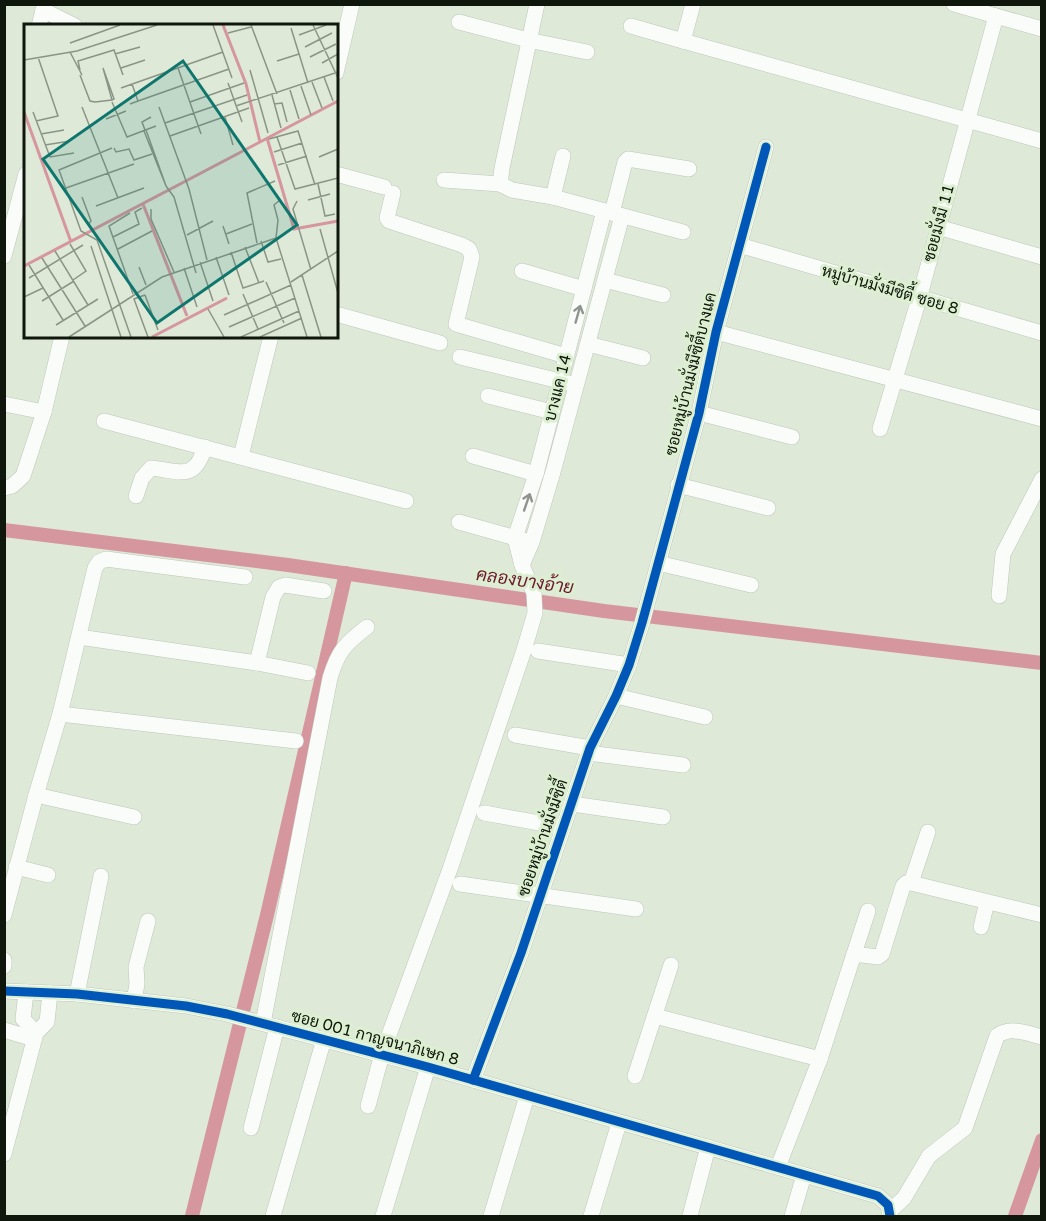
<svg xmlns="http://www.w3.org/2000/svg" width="1046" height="1221" font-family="'Varela Round',Sarabun,sans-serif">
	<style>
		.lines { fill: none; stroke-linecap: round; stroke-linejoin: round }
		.canal { stroke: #d6969e; stroke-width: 14 }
		.minor-casing { stroke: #bec6b9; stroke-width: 16 }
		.minor { stroke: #fafcf9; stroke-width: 15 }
		.cycleway-casing { stroke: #dcf0d1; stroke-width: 13 }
		.cycleway { stroke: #0057b8; stroke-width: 9 }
		.oneway { stroke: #90948e }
		.labels { text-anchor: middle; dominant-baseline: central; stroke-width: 6; stroke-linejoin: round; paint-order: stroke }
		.street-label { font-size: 16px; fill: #0f160b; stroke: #dcf0d1 }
		.water-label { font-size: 18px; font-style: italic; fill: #6e1730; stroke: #dcf0d1 }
		.inset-river { fill: none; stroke: #d6969e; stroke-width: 3 }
		.inset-road { fill: none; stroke: #8b9586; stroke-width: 1.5 }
		.view { fill: #0f766e; fill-opacity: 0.15; stroke: #0f766e; stroke-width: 3 }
		.inset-edge { fill: none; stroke: #0f160b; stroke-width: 3 }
	</style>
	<rect width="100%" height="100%" fill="#dee9d8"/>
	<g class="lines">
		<g class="canal">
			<polyline points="4,530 288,565 604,611 1042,663"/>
			<polyline points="192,1216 267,915 346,573"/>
			<polyline points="1015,1216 1042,1140"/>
		</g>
		<defs>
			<g id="minor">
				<polyline points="45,4 43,10 75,26"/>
				<polyline points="537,4 502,168 500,184 512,190 553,197 683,232"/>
				<polyline points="954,4 1042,29"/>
				<polyline points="459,22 528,40 587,52"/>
				<polyline points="39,26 43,10"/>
				<polyline points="631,26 683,41 693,4"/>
				<polyline points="683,41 1042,141"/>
				<polyline points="336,73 352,4"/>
				<polyline points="336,174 384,187"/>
				<polyline points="444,180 500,184"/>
				<polyline points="393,193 387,218 389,221 462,245 469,249 472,257 456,324 566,356"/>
				<polyline points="553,197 563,156"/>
				<polyline points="604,211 536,474 515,538 522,565 532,542 553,472 622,216"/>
				<polyline points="612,213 625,162 628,159 689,169"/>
				<polyline points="938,227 1042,257"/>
				<polyline points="739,245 1042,333"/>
				<polyline points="4,256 26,174"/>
				<polyline points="522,271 584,289"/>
				<polyline points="605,280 663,295"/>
				<polyline points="336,314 440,343"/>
				<polyline points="716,332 1042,419"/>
				<polyline points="588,344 643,358"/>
				<polyline points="460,357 568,383"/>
				<polyline points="488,396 552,412"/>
				<polyline points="4,404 44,412"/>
				<polyline points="699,413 792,437"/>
				<polyline points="104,421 406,501"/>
				<polyline points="880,429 919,299 996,16"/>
				<polyline points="241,456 271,336"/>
				<polyline points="473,456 536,474"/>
				<polyline points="678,485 768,508"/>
				<polyline points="4,488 12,486 23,476 44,412 62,336"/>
				<path d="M136,496L142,478L151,468C181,471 194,482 205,447"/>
				<polyline points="459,522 523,540"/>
				<polyline points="658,563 751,585"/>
				<polyline points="999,596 1003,554 1042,479"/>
				<polyline points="79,637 257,663 273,597 279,587 285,585 324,591"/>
				<polyline points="538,651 629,665"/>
				<polyline points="257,663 308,673"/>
				<polyline points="616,696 705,717"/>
				<polyline points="60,714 296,741"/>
				<polyline points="515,735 590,748"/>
				<polyline points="588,753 683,765"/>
				<polyline points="36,795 134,817"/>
				<polyline points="572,804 663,817"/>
				<polyline points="484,813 562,827"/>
				<polyline points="16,867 48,875"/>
				<polyline points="911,883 928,832"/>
				<polyline points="460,884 636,909"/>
				<polyline points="4,915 36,795 60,714 95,568 99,562 106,559 245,577"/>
				<polyline points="981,927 987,902"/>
				<polyline points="854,954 868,911"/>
				<polyline points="4,960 4,966"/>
				<polyline points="4,991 77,994 186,1006 227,1014 428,1067 878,1196 888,1205 890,1216"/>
				<polyline points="26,992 23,1019 36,1033 47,1022 50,993"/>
				<polyline points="77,994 101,876"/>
				<polyline points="134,1001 137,984 136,967 148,921"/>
				<polyline points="655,1016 820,1059"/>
				<path d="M263,1023L330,678C338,651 345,644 367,627"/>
				<polyline points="4,1030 34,1039"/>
				<polyline points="635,1076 671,965"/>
				<polyline points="473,1080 521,953 590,748 616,696 629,665 642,623 699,413 716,332 766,147"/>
				<polyline points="368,1106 382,1054 450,869 524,650 535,613 534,593 522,565"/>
				<polyline points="251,1128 277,1027"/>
				<polyline points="4,1154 36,1033"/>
				<polyline points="778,1167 820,1059 854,954 878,957 882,954 903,886 906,883 911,883 1042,915"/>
				<path d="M890,1211L904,1198L929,1156L965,1128L997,1036C1010,1026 1026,1033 1042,1037"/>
				<polyline points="273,1216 324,1039"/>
				<polyline points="383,1216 428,1067"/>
				<polyline points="491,1216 527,1096"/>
				<polyline points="591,1216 619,1123"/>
				<polyline points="690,1216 708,1147"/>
				<polyline points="792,1216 804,1175"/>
			</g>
		</defs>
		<use href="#minor" class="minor-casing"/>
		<use href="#minor" class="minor"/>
		<defs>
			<g id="cycleway">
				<polyline points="4,991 77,994 186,1006 227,1014 428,1067 878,1196 888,1205 890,1216"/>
				<polyline points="473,1080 521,953 590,748 616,696 629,665 642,623 699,413 716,332 766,147"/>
			</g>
		</defs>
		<use href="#cycleway" class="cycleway-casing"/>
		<use href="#cycleway" class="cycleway"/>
	</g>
	<defs><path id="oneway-shaft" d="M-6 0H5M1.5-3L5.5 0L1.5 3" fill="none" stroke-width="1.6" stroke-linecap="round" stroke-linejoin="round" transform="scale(1.5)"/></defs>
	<g class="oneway">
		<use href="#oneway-shaft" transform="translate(578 314) rotate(-74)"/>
		<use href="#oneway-shaft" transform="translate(527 502) rotate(-71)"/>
	</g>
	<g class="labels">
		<g class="street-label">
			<text transform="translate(939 223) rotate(-75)">ซอยมั่งมี 11</text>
			<text transform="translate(890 290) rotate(16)">หมู่บ้านมั่งมีซิตี้ ซอย 8</text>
			<text transform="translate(691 374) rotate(-76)">ซอยหมู่บ้านมั่งมีซิตี้บางแค</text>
			<text transform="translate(558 388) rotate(-76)">บางแค 14</text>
			<text transform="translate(543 838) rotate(-71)">ซอยหมู่บ้านมั่งมีซิตี้</text>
			<text transform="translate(375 1038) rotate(15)">ซอย 001 กาญจนาภิเษก 8</text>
		</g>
		<g class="water-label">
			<text transform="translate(525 581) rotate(8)">คลองบางอ้าย</text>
		</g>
	</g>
	<g transform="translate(24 24)">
		<rect width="314" height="314" fill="#dee9d8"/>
		<path class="inset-river" d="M199,1L222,60L236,118M0,88L47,218M243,114L270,205L314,197M119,180L163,292M0,242L314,77M128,313L203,274"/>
		<path class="inset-road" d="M189,1L208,54M227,1L253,70M289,1L314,54M267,4L284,59M204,9L227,3M275,11L302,1M46,19L96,1M281,23L308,9M46,28L58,51M91,30L116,23M286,33L312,20M0,36L53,27L133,1M253,37L275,30M298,39L314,30M97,44L121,36M154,44L177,110M56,46L54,37L90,26L99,51M226,46L244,109M56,51L66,77L71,78L88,76L90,75L79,44L88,76M300,53L309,77M288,58L298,84M204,59L218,98M277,62L287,91M97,64L199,28M266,66L275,95M248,71L257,104M114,77L205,45M88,78L103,113L132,102M166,78L220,59M106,80L114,77L108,60M250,80L258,79L263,98M212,82L314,48M58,83L94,174M135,83L165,165L183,236M9,88L26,133L50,129M201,93L209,121M82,95L102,87M12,97L34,92L14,33M141,99L223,71M121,106L118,98L127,93M120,107L142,162L122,106M17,110L40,106M146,112L225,84M253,113L271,165L314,154M245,115L274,107L291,161M21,121L46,117M88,124L35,146L57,207L73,216L107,313M90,124L92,128L105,125L110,136L128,130M250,128L278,119M295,133L314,125M254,141L283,132M294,160L301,192L311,190M142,162L150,173L172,249M42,164L110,140M58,173L67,197L64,201M256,176L250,181L254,196L252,214L283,313M284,176L306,170M273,177L269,185L287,246M72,182L120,164M127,185V195L150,248M106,189L85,202L109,270M199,202L205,220M296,205L314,269M202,210L228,200M163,211L189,197M89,213L115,200L111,188L118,184M237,217L244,238L257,235M233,219L223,169L251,157M46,220L62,247L49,256M67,222L97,313M221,223L235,259M94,225L128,207M31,227L64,281M207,228L219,264L240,257M192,233L205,271M18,234L61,302M176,238L189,277M5,241L39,296M115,243L122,261M160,244L173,283M278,251L297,313M5,254L59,221M242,258L260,299M267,258L314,227M219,270L234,305M121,271L110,275L124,313M121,271L134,306M0,273L19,264M18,277L50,257M184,285L200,313M200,291L267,261M32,301L74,275M205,303L271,274M45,313L138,253L252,214M217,313L275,287M236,313L278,294"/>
		<path class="view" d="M159,37L273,201L133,299L19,135Z"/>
		<rect width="314" height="314" class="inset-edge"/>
	</g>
	<rect width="1046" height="1221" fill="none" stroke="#0f160b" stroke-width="12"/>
</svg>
